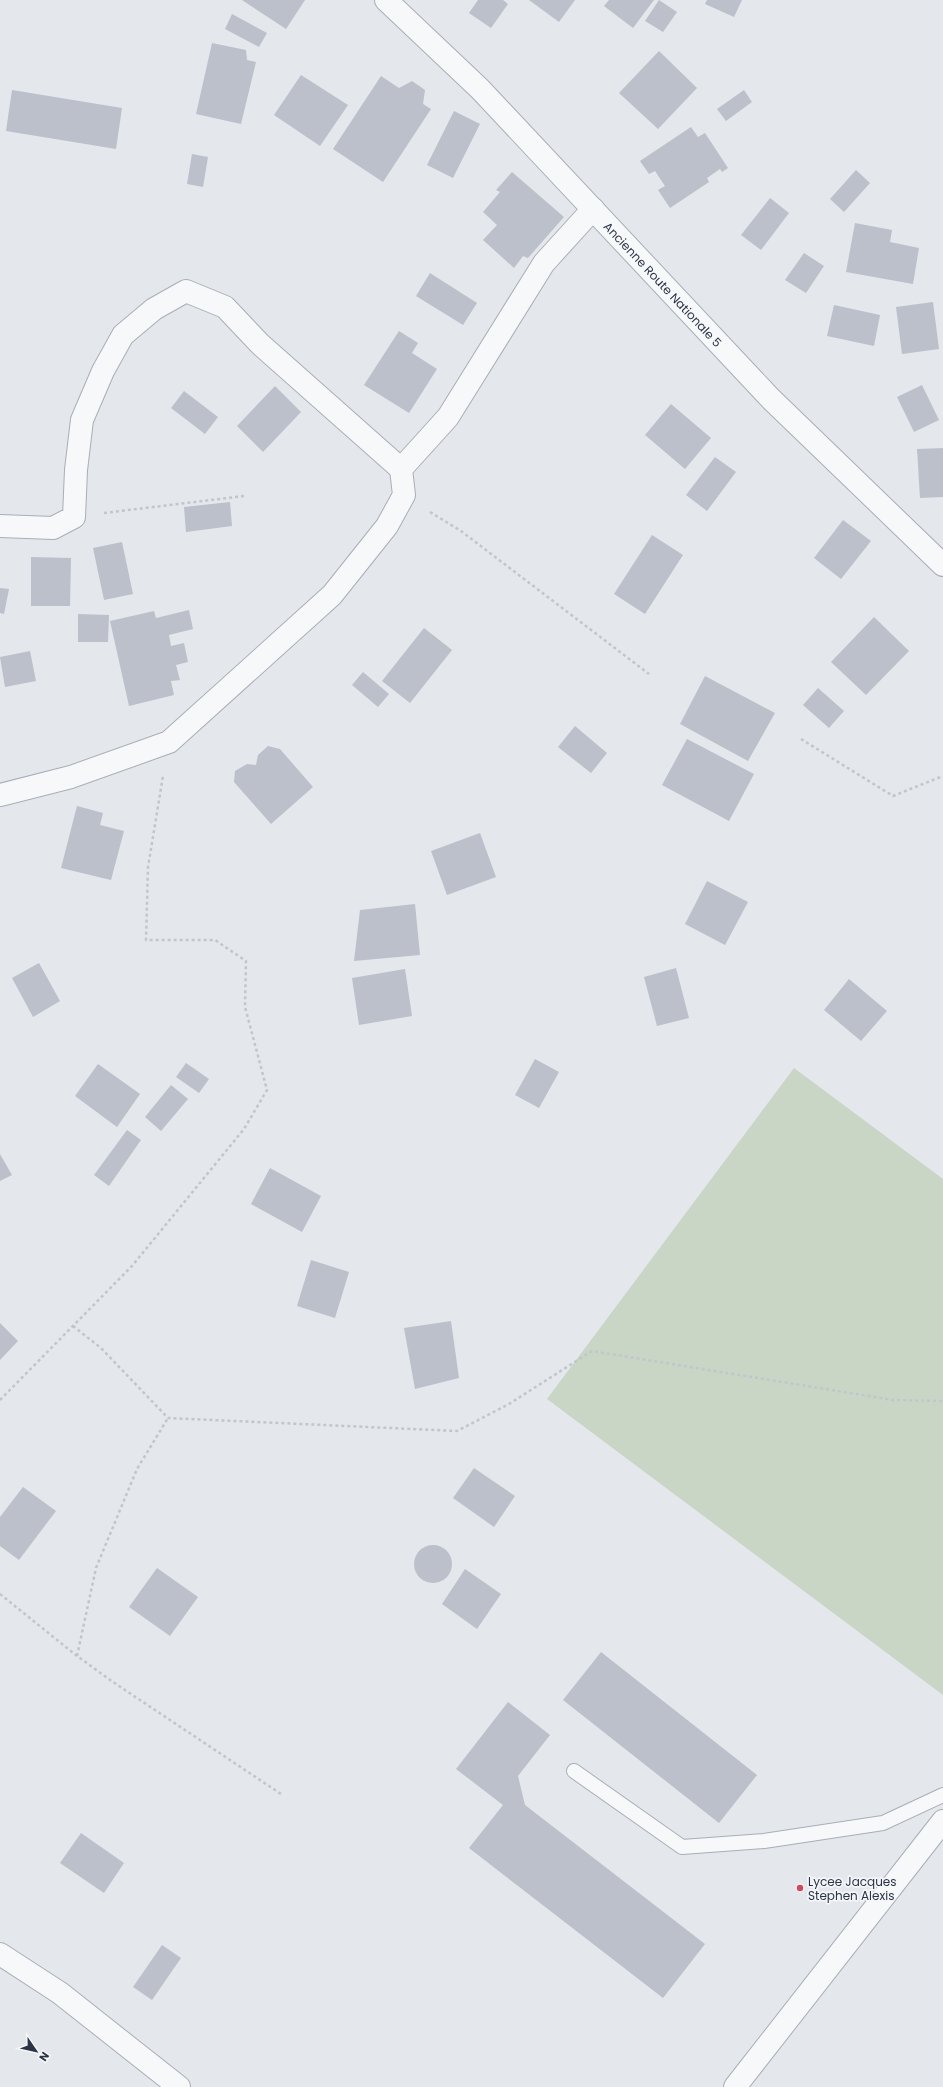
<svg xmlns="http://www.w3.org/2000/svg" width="943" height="2087" font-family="Poppins,sans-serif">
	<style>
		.green { fill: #c9d6c5 }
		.building { fill: #bbc0ca }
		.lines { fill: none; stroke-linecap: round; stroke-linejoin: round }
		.lane-casing { stroke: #a9aeb7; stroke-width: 16 }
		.street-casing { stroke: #a9aeb7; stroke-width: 24 }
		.path { stroke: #c2c5cb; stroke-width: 2.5; stroke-dasharray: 3 3; stroke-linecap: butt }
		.lane { stroke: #f7f8fa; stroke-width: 14 }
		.street { stroke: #f7f8fa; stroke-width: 22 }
		.poi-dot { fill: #d1495b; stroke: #f4f6f9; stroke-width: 1.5 }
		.labels { text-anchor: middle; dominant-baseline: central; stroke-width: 3.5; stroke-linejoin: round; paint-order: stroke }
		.street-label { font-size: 12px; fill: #2b3445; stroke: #f4f6f9 }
		.poi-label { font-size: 12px; fill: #2b3445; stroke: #f4f6f9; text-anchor: start }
	</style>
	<rect width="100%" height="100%" fill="#e4e7ec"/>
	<polygon class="green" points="794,1068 943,1179 943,1695 547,1399"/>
	<g class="building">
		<polygon points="242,0 305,0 286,29"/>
		<polygon points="478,0 503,0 508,4 491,28 469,13"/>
		<polygon points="529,0 575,0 559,22"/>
		<polygon points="609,0 654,0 633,28 604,6"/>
		<polygon points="659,0 677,12 663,32 645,21"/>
		<polygon points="707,0 742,0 734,17 705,4"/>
		<polygon points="232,14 267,33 259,47 225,29"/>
		<polygon points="212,43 246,50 247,60 256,62 241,124 196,114"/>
		<polygon points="659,51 697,88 658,129 619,93"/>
		<polygon points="301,75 348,105 320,146 274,115"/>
		<polygon points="381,76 399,88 412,81 425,90 423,104 431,109 383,182 333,149"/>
		<polygon points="12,90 122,108 116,149 6,131"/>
		<polygon points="744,90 752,102 726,121 717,109"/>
		<polygon points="454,111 480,124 453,178 427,165"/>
		<polygon points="691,127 698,137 705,133 728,168 722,172 720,169 707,178 709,182 670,208 658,190 665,186 655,171 649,174 640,161"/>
		<polygon points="192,154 208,157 203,187 187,184"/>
		<polygon points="856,170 870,183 844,212 830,199"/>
		<polygon points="512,172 564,217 528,258 523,256 514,268 483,240 497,225 483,212 500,192 496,190"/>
		<polygon points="770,198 789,213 761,250 741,235"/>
		<polygon points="855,223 892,230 890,242 919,248 913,284 846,272"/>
		<polygon points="804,253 824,266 806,293 785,280"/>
		<polygon points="430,273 477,303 463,325 416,296"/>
		<polygon points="933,302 939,349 902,354 896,307"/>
		<polygon points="834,305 880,315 874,346 827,336"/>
		<polygon points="399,331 418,343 412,353 437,369 409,413 364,385"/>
		<polygon points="922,385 939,420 914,432 897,397"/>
		<polygon points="275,386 301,412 263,452 237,426"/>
		<polygon points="184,391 218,417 205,434 171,408"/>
		<polygon points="671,404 711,438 685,469 645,435"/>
		<polygon points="943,448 943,497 920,498 917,449"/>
		<polygon points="715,457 736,472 707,511 686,495"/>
		<polygon points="230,502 232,526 186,532 184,507"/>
		<polygon points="843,520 871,541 841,579 814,558"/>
		<polygon points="652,535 683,555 645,614 614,594"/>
		<polygon points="122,542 133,594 104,600 93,548"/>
		<polygon points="31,557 71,558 70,606 31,606"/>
		<polygon points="0,588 9,589 4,614 0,613"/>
		<polygon points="189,610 193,629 169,635 171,646 184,643 188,662 176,665 180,680 171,681 174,695 129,706 110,621 154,611 156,618"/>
		<polygon points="78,614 109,615 108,642 78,642"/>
		<polygon points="874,617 909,651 866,695 831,662"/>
		<polygon points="424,628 452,650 410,703 382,681"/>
		<polygon points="30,651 36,681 5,687 0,657"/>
		<polygon points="363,672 389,694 378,707 352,685"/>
		<polygon points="705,676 775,713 748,761 680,724"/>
		<polygon points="818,688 844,711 829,728 803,705"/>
		<polygon points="575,726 607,753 591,773 558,747"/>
		<polygon points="687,739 754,774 729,821 662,785"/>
		<polygon points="268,746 280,749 313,787 271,824 234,782 235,771 247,764 256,765 258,755"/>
		<polygon points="77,806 103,813 100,825 124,831 111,880 61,868"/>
		<polygon points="480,833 496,877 447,895 431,851"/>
		<polygon points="707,881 748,902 725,945 685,924"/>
		<polygon points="415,904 420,955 354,961 360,910"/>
		<polygon points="39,963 60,1001 33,1017 12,978"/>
		<polygon points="676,968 689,1018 657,1026 644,977"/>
		<polygon points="405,969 412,1016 359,1025 352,978"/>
		<polygon points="849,979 887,1011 861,1041 824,1010"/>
		<polygon points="535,1059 559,1072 539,1108 515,1095"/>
		<polygon points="186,1063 209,1079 199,1093 176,1077"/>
		<polygon points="98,1064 140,1094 117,1127 75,1096"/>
		<polygon points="171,1085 188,1099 161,1131 145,1117"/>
		<polygon points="127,1130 141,1140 109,1186 94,1175"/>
		<polygon points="0,1154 12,1175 0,1181"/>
		<polygon points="270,1168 321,1196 302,1232 251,1204"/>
		<polygon points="311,1260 349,1272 335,1318 297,1306"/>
		<polygon points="451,1321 459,1378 415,1389 404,1328"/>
		<polygon points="0,1323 18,1341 0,1360"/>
		<polygon points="474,1468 515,1496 494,1527 453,1498"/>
		<polygon points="23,1487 56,1511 19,1560 0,1546 0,1517"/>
		<circle cx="433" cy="1564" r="19"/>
		<polygon points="157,1568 198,1597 170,1636 129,1607"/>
		<polygon points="465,1569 501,1594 477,1629 442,1604"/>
		<polygon points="601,1652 757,1775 719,1823 563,1700"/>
		<polygon points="508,1702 550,1735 518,1776 525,1805 705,1944 663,1998 469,1848 503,1805 456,1769"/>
		<polygon points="81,1833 124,1863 104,1893 60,1863"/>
		<polygon points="162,1945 181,1958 152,2000 133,1987"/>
	</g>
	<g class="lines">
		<defs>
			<polyline id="lane" points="574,1771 682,1847 764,1841 883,1823 943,1795"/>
			<g id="street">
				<path id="s1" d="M386,0L480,89L771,399L943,565"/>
				<polyline points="0,526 53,528 74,517 76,470 82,420 103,371 123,335 154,309 186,291 225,307 260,344 401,469"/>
				<polyline points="0,795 71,777 169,742 332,595 387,526 404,495 401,469 448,417 544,263 593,209"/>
				<polyline points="0,1954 60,1993 179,2087"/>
				<polyline points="735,2087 943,1821"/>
			</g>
		</defs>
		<use href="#lane" class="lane-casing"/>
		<use href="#street" class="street-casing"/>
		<g class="path">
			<polyline points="430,512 461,531 649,674"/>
			<polyline points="104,513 244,496"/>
			<polyline points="801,739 893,796 943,776"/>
			<polyline points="73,1326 101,1348 168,1418 457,1431 509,1404 592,1351 893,1400 943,1401"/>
			<polyline points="0,1400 132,1266 244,1129 267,1090 245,1007 246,961 215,940 146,940 148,867 163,776"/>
			<polyline points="0,1594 77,1656 113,1682 281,1794"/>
			<polyline points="77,1656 96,1568 137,1469 168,1418"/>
		</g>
		<use href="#lane" class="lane"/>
		<use href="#street" class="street"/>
	</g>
	<circle class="poi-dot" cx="800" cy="1888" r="4"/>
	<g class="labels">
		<g class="street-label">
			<text stroke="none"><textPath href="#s1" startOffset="397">Ancienne Route Nationale 5</textPath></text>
		</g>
		<g class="poi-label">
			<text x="808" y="1881">Lycee Jacques<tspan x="808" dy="14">Stephen Alexis</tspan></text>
		</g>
	</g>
	<g transform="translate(36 2051) rotate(124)" stroke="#f4f6f9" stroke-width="3" paint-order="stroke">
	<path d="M0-3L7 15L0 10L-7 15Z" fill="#2b3445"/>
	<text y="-6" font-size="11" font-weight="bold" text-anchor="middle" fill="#2b3445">N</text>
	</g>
</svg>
